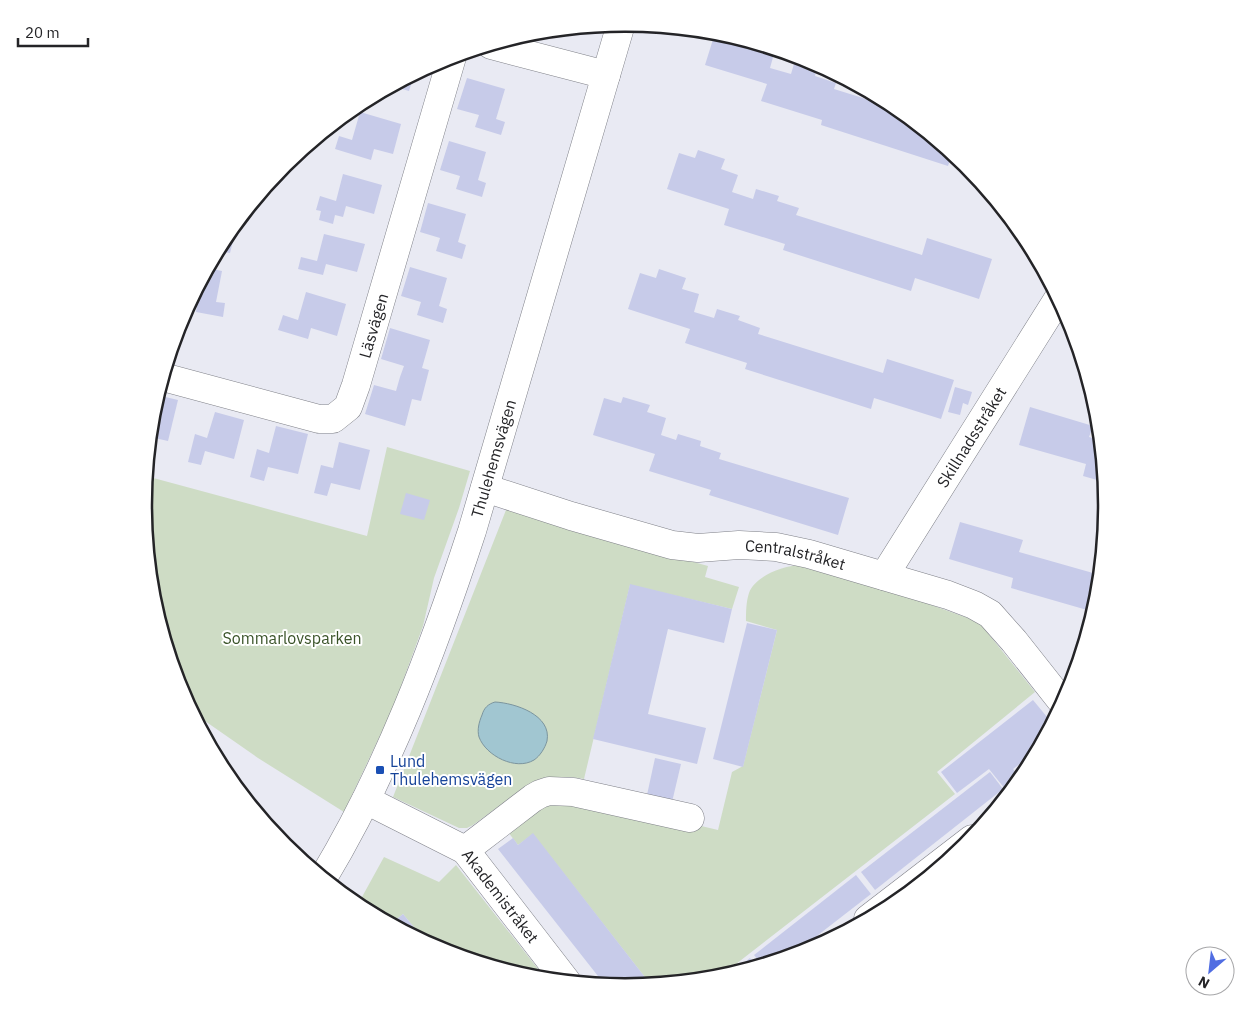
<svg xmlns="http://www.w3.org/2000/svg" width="1250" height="1011" font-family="'IBM Plex Sans',sans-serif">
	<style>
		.green { fill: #cedcc5 }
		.water { fill: #a1c6d1; stroke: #7c959e }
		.building { fill: #c7cbe9 }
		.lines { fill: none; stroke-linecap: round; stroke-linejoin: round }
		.minor-casing { stroke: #7f8088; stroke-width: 29 }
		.tertiary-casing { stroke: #7f8088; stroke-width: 29 }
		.minor { stroke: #fff; stroke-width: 28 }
		.tertiary { stroke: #fff; stroke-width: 28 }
		.transit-dot { fill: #1a4fb4; stroke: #fff; stroke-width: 2 }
		.labels { text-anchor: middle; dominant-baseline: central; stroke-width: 4; stroke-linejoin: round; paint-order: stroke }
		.street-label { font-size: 16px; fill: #242427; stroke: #fff }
		.park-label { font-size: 16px; fill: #3a5329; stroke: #fff }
		.transit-label { font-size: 16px; fill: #164399; stroke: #fff; text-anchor: start }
		.rim { fill: none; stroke: #242427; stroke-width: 2.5 }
	</style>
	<rect width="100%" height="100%" fill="#e9eaf3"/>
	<g class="green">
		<polygon points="387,447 470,471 459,508 434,578 423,626 393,708 344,812 258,758 192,712 180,690 152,599 143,505 146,476 367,536"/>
		<path d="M506,510L708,566L705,577L739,587L732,609L630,585L584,779C539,770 508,800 473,825L467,828H459L393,797Z"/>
		<path d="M799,565L881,587L979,622L1035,692L937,772L955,794L718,978L651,985L533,834L518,845L508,832L549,801L579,797L718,830L732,772L743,766L777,630L746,621C746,613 746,602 749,593C755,576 783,566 799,565Z"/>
		<polygon points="384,857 439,882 456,865 546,979 531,978 440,950 427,943 403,914 391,924 357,906"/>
	</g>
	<path class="water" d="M495,702C515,703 552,715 547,741C545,748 540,756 534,760C516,771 486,756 479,737C477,730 479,722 482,715C484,708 488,704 495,702Z"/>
	<g class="building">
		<polygon points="715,33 775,50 770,68 791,74 794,64 816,71 815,76 836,83 834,89 898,109 952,154 948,166 821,125 822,120 761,101 767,84 705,65"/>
		<polygon points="414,75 409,91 392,86 405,79"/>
		<polygon points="467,78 505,89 496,119 505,122 501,135 475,127 479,115 457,109"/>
		<polygon points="360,112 401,124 393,154 374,149 371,160 335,149 339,136 352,140"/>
		<polygon points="449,141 486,152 478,180 486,183 482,197 456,189 460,176 440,170"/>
		<polygon points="698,150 725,159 721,169 738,175 732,192 753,199 756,189 779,196 777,201 799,208 796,215 922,255 927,238 992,259 979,299 915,278 911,291 783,250 785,244 724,225 729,209 667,189 679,153 695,158"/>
		<polygon points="343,174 382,185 374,214 346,206 343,217 335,215 333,224 319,220 321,211 316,210 320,196 336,201"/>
		<polygon points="428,203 466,214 458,242 466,245 462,259 436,251 440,238 420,232"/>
		<polygon points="229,232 228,240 233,241 230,253 218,251"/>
		<polygon points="324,234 365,244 357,272 326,264 323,275 298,269 301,257 317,261"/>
		<polygon points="410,267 447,278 439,306 447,309 443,323 417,315 421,302 401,296"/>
		<polygon points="208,268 222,271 216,302 225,303 223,317 196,312 198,299 192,298"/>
		<polygon points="659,269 686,278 682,289 699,294 694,312 714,318 717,309 740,316 738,320 760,328 758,334 883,373 887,359 954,380 941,419 874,398 871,409 745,369 747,363 685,343 690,329 628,309 640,273 656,278"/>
		<polygon points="306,292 346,304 337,336 311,328 308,339 278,330 283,315 298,320"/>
		<polygon points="390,328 430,340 422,368 429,370 421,401 412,399 405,426 365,414 374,385 396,391 400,377 404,366 381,359"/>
		<polygon points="955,387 972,392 968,405 963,403 960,415 948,412"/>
		<polygon points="157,395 178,400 168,441 150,437 153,411"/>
		<polygon points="623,397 650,405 647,412 666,418 661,435 676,440 678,434 701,441 700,446 721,453 719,459 849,498 838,535 709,495 711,490 649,471 655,454 593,435 604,398 621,403"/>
		<polygon points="1030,407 1093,426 1089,437 1100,440 1104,482 1083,476 1086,464 1019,445"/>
		<polygon points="215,412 244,420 234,459 205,451 201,465 188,462 195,434 207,438"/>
		<polygon points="276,426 308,434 298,474 268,467 264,481 250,477 257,449 269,453"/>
		<polygon points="339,442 370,450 360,490 331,483 327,496 314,493 321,465 333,468"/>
		<polygon points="406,493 430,500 424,520 400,514"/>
		<polygon points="960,522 1023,540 1019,552 1100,575 1097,600 1094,612 1011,588 1013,578 949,559"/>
		<polygon points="630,584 732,609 724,643 668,629 648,714 706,728 697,764 593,739"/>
		<polygon points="747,623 777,630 743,767 713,759"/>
		<polygon points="1033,700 1052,723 1039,749 1013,769 1020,777 1005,789 989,769 957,793 941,772"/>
		<polygon points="655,758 681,764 672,802 647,795"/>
		<polygon points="990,772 1003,789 875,890 861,872"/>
		<polygon points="267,824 292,841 287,848 284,846"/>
		<polygon points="533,833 651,985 625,987 605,985 498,849 513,838 518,845"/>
		<polygon points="856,875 871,894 791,956 762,965 754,955"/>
		<polygon points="403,914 427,943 391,924"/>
		<polygon points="750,958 757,967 728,975"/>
	</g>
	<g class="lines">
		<defs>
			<g id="minor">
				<polyline points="491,45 606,75"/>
				<path id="s1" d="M163,377L319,419H333L348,407L356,385L452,57"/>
				<path id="s2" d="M485,488L571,516L672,545L698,548L739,545L776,547L809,554L948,595L974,605L990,614L1014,641L1063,703"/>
				<path id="s3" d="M884,576L1058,299"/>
				<path id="s4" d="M366,800L465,850L567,982"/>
				<polyline points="465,850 533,798 540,794 549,791 573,792 690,818"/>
				<polyline points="868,919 972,839"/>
			</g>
			<g id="tertiary">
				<path id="s5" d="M323,878C388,770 433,650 472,531L621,24"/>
			</g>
		</defs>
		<use href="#minor" class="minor-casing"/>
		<use href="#tertiary" class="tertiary-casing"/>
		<use href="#minor" class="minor"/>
		<use href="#tertiary" class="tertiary"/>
	</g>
	<rect class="transit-dot" x="375" y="765" width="10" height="10" rx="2.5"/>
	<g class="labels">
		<g class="street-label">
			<text stroke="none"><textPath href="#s1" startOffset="280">Läsvägen</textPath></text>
			<text stroke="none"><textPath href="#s3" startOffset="164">Skillnadsstråket</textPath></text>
			<text stroke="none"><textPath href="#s5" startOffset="454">Thulehemsvägen</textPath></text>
			<text stroke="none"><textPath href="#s2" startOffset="320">Centralstråket</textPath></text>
			<text stroke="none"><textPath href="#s4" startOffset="169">Akademistråket</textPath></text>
		</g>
		<g class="park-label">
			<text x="292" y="638">Sommarlovsparken</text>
		</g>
		<g class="transit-label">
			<text x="390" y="761">Lund<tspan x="390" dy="18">Thulehemsvägen</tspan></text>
		</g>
	</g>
	<path d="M0 0H1250V1011H0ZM152 505a473 473 0 1 1 946 0a473 473 0 1 1-946 0Z" fill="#fff" fill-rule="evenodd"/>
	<path class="rim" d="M152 505a473 473 0 1 1 946 0a473 473 0 1 1-946 0Z"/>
	<g transform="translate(1210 971) rotate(208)"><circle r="24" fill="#ffffff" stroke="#a7a7a9"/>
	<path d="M0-4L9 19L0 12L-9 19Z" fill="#506de2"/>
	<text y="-8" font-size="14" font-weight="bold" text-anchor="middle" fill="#242427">N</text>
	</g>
	<path d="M18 38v8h70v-8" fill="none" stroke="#242427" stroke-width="2.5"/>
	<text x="25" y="38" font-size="15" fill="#242427" stroke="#ffffff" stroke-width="4" paint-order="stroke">20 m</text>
</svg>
